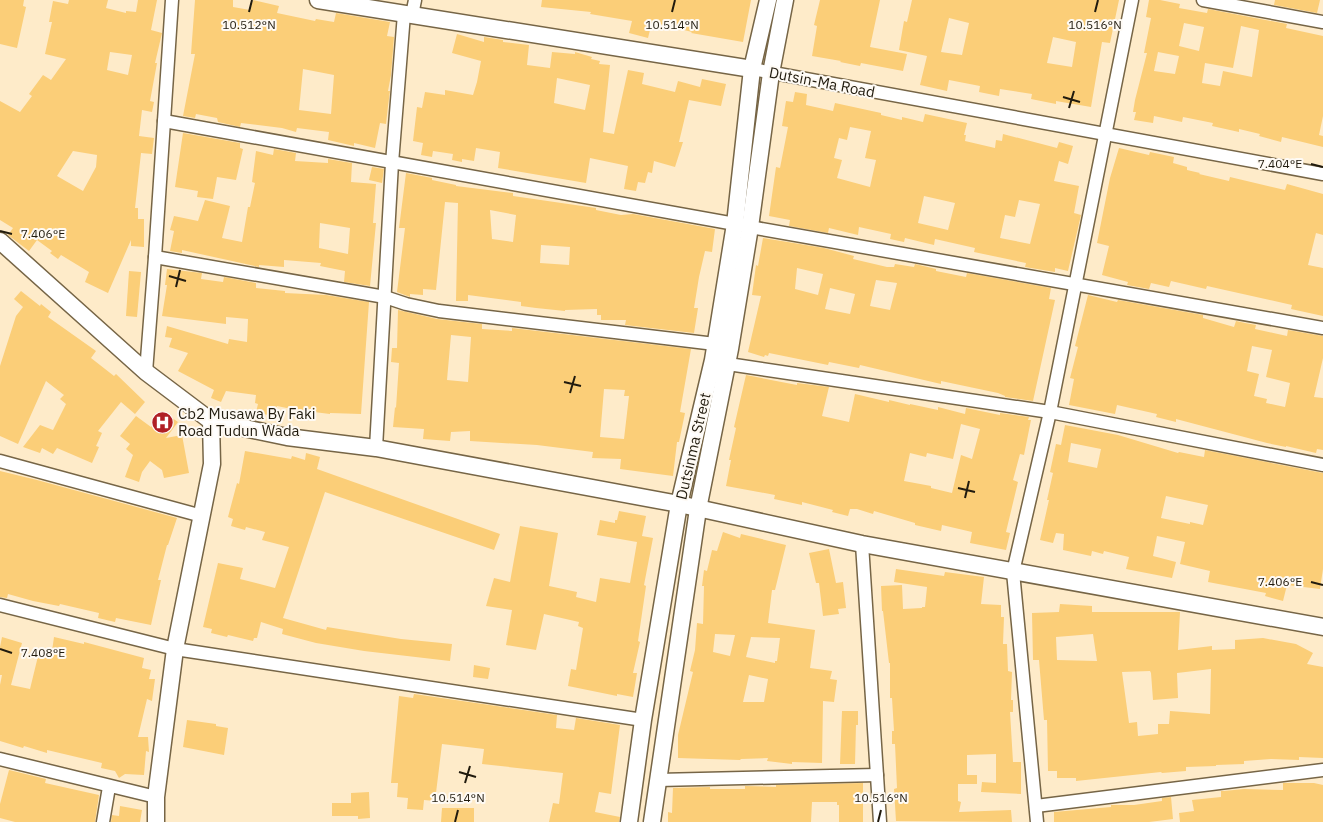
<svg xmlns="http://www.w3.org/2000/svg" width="1323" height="822" font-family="'IBM Plex Sans',sans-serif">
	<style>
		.building { fill: #fbce78; fill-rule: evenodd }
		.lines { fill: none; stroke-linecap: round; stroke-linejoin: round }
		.minor-casing { stroke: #766546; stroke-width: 15 }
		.tertiary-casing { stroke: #766546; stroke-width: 19 }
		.minor { stroke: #fff; stroke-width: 12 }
		.tertiary { stroke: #fff; stroke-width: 16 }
		.ticks { fill: none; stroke: #211b0e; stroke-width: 2 }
		.labels { text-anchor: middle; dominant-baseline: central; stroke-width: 4; stroke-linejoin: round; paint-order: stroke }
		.street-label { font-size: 15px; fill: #211b0e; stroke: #fefaf4 }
		.poi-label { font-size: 15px; fill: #211b0e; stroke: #fefaf4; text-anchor: start }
		.ticks-label { font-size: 12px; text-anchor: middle; fill: #211b0e; stroke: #fefaf4; stroke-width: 4; stroke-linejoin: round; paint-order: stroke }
	</style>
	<rect width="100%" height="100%" fill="#feebc9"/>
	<g class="building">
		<polygon points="0,0 24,0 23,6 26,7 17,48 0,44"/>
		<path d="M69,0H108L106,8L126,13V11L136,12L138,0H157L151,30L162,33L155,63H157L150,101L154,102L152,112L142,110L139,136L154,138L152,154L141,153L135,208H138V219H144V247L131,246V240L108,293L85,282L89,272L61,255L58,259L50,253L52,251L37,240L29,251L8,235L13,228L0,220V101L20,112L32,96L29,94L43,75L51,80L66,59L45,54L52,22H49L53,1L68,4ZM110,52L132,55L128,75L107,70ZM73,151L97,155L96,167L83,191L57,176Z"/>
		<path d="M195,0H233V7L250,10L253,0L279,6L277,13L315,21L316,19L334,22L336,13L390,22L387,36L394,37L391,75L388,91H390L388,106L386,124L380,123L375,148L354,143V146L328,140L329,132L297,128L296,132L282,128L241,123L240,127L218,122L217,118L196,114L195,118L183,116L195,54H191ZM303,69L334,75L331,114L299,110Z"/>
		<polygon points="542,0 751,0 743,42 691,33 692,32 652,22 648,38 629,33 632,21 590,14 591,12 541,7"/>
		<polygon points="820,0 880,0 870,47 907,54 903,71 861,63 860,66 840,62 841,61 812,56 817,26 814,25"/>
		<path d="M912,0H1119L1110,43L1102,42L1091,107L1056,101V104L1031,99L1032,94L1000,89L999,96L979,92L980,86L949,80L947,91L920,85L927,56L899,50L904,21L907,22ZM949,18L969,23L962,55L941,52ZM1053,37L1076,42L1072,67L1047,63Z"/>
		<path d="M1149,0H1160L1180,4L1179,8L1207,13L1208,9L1287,24L1286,28L1323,36V116L1319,135L1323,136V147L1282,137L1281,142L1259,136L1260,134L1239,129V132L1212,126L1213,123L1183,117L1182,122L1154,116L1153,123L1134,120L1136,112H1133L1135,100L1147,53H1144L1151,18L1146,17ZM1184,23L1204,27L1199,51L1179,46ZM1241,26L1259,30L1252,77L1223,71L1220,86L1202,83L1205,63L1233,68ZM1158,52L1179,56L1175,74L1154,71Z"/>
		<polygon points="1275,0 1320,0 1317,13 1274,5"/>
		<path d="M457,34L484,42V37L503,40V42L529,45L527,65L550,68L552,52L575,54V52L592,57L591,59L600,61L599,64L610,65L603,132L614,134L628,70L644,73L642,84L675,92L678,81L700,87L702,79L726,84L721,106L689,100L679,142H683L675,167L654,161L652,173L648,172L645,183L638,182L636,191L624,189L628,166L590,158L586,183L498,168L500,152L476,148L474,161L462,159V162L452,160L453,154L433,151L432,157L421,155L423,143L413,141L417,107L422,108L425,92L445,95V90L473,95L477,82L481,61L452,53ZM557,78L590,85L585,110L554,103Z"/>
		<path d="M795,92L807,94L806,105L833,111L835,103L881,113V115L902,120V117L923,122L925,114L967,123L964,135H966L965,141L995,148L996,140L1002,141L1003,134L1057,148L1059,142L1073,146L1068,164L1059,161L1054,181L1079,186L1074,213L1081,215L1068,271L1055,268V272L1025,267L1026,263L974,252L975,248L935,239L934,245L905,238L904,242L890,239L891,234L859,227L858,235L829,228L828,233L789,226L790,220L769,216L776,167L780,168L788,127L782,126L786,101L793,102ZM850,127L871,131L865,158L876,160L870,187L837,178L842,160L834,158L839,138L847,140ZM924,196L955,203L948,230L918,223ZM1019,200L1040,204L1030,244L1000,238L1005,215L1015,217Z"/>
		<polygon points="183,133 240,143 240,148 243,149 236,180 217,177 213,199 197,197 198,191 175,187"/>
		<polygon points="1119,148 1149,155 1150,152 1174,157 1173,163 1187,167 1187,170 1200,173 1199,174 1229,181 1230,177 1285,190 1287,184 1323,194 1323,235 1316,233 1308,265 1323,268 1323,316 1291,309 1292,305 1207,286 1206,289 1171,281 1169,287 1151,283 1149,289 1127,285 1128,282 1102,275 1109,246 1097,243 1110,178"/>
		<path d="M274,149L296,153L295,161L328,163V159L352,163L351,182L376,184L373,223H376L370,286L344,282L345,271L320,266L321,263L284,260V267L259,265V267L182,250V253L170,251L174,231L170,230L174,216L198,221L205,200L230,206L222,238L242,242L248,207H250L255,183L252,182L256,151L273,155ZM320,223L350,228L348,254L319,248Z"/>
		<polygon points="372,167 384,169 382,183 369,180"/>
		<path d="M406,173L432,178V180L456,185V186L513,193V196L596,208V210L621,215L633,214L715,229L712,252L705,251L699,277L694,308H698L694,333L625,325L626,320H601V315H597V309L565,310V311L536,308L521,306V302L468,295V301H456L458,203L445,202L436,290L423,289V295L410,294V297L397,292L405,228H399ZM490,210L516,215L513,242L492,239ZM541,245L570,247L569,265L540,263Z"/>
		<path d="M763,238L824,248L854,256L853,259L887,267H894L895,264L914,267L915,264L936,269V271L966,277L967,273L1051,288L1049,299L1055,300L1033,401L1005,397V396L998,393L941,381V384L860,365L859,368L829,362L828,365L769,353L768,356L765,355L764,357L748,352L761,296L752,295L756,265L758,266ZM797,268L823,274L818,295L795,289ZM876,280L897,283L890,310L870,306ZM830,288L855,294L850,314L825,309Z"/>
		<polygon points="167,269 202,273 201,279 223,282 224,277 256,283 256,288 285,291 285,293 326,295 369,302 361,414 330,413 330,414 306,411 306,412 277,406 276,408 270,406 268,415 256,412 258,404 255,403 256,395 226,391 221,402 211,398 214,390 178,371 188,353 169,347 172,338 165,337 167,326 228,344 229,339 247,342 248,319 226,317 226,324 162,316 167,285 165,285"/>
		<polygon points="129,271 141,272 137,317 126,316"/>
		<polygon points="21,291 40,306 41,304 51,312 48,317 96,351 91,358 114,376 116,374 145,402 135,414 121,402 98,431 102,433 96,446 99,447 92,463 57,448 53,454 42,448 40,453 23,447 40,425 53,430 66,404 60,399 64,395 46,381 18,444 0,436 0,366 16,316 23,307 14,299"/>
		<path d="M1088,295L1117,302L1118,300L1203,315V318L1234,327L1236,321L1245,323L1256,325L1255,329L1287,336L1288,330L1323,336V358L1314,397L1323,398V450L1317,449L1316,453L1286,446V447L1267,443L1176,419V422L1156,417L1157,414L1117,405L1115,414L1069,405L1074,379L1070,378L1078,347L1075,346ZM1252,346L1272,350L1266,377L1290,383L1285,407L1266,403L1267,399L1254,396L1259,374L1247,371Z"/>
		<path d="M398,310L437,319L482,324V329L512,331V328L691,349L680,412L685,413L679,442H677L673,476L620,469L621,459L592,458L593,452L537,445L470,441V431L451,432L450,441L423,439L424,429L393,427L395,407L396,408L399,363L391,362L392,348H397ZM451,335L471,337L468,382L447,380ZM604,389L625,390L624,396H629L624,439L600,437Z"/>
		<path d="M746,375L797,385V383L829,387L822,416L849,422L855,394L889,402V400L910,405V404L938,410V407L965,414L966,408L1000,415V413L1029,417L1028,420H1031L1024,455L1020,454L1013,480L1018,482L1006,532L1010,533L1006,550L970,543L972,532L942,525L941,531L915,525V523L874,511L873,514L857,509H850L848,516L832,512L833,510L802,502V505L774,499L775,495L726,486L731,460H729L736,428L734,427ZM961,424L980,429L972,459L961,455L952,493L931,488V486L904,481L910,453L926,457L927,453L953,459Z"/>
		<polygon points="162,411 178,422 166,438 182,435 189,473 164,478 162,470 150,461 142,472 139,482 125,477 133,455 126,449 130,444 120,436 136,416 151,427"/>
		<path d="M1065,425L1118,435L1178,453L1179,452L1204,457L1205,450L1323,473V569L1320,589L1287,585L1283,601L1265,596L1266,593L1208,582L1210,571L1180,564L1185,542L1157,536L1153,556L1176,562L1172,578L1126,569L1129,557L1104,551L1103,554L1092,551L1091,556L1063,550L1064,534L1056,533L1053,543L1040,540L1049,500H1047L1053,473L1050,472L1056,444L1061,445ZM1071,443L1101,449L1097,468L1068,462ZM1166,496L1208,505L1203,525L1190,522V524L1161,518Z"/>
		<polygon points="245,451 291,459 292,456 305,460 306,453 320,457 317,469 500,534 494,550 325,492 283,618 326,630 327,627 401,639 452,644 450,661 364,651 316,643 282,634 283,629 261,622 257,638 254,638 253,641 228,635 227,637 211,633 212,629 203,627 218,563 243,568 240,579 275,588 289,547 262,540 265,532 246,527 245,530 231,526 233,519 228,517 237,483 239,484"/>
		<polygon points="0,471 37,480 177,518 168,545 167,545 158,580 161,580 151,625 116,618 115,622 98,618 99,613 60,604 59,606 33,601 8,594 7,598 0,597"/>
		<polygon points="619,511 646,516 642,536 653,538 644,585 646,586 638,641 640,642 633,673 637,673 633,697 617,694 617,696 568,686 571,669 576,670 583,628 578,626 579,622 544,614 536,650 506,645 512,610 486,606 494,578 510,582 520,526 558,533 549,586 577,592 576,597 596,602 600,578 630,583 637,542 597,535 600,520 615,523 615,520 617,520"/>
		<path d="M723,532L740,538L741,534L786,545L775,590H772L768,623L815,630L810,668L832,671L830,679L837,680L834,702L823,701L822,763L792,762V764L767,761L768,758L741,759L740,760L678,758V735L693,672L690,671L695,650L697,623L703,624L704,586H702L704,570L707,571L712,550L717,551ZM715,634L735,635L730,656L713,652ZM751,637L780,638L777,661H775V663L746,657ZM749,675L768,679L764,702H743Z"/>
		<polygon points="829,549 836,583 843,582 846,608 838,609 839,614 823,616 819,583 816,583 809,553"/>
		<polygon points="896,569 944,576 945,572 984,577 981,604 1001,605 1001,617 1004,617 1003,644 1007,644 1008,671 1012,672 1011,700 1013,700 1013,712 1010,712 1013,762 1021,762 1021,794 981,792 982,782 996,783 996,754 967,755 967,775 977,775 977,784 958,784 958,801 961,802 959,812 1011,810 1012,822 896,821 894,789 897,788 895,744 892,744 892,731 894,731 892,698 890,698 890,663 889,663 883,611 882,611 881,586 902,585 903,609 922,608 922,607 925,607 927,587 894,582"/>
		<path d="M1060,604L1092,606V612H1180L1178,650L1212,646V650L1235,649V640L1263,638L1296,644L1313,653L1307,664L1323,667V758L1299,757V760L1271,759L1244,761V764L1216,765V766L1186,767V771L1162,773L1161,772L1076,781V778H1057V771H1048L1047,720H1044L1039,660H1033L1032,613L1059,612ZM1093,634L1097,661L1057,660L1056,637ZM1211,669L1210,714L1170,711L1169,724H1158V734L1138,736L1137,722L1129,723L1122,672L1150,671L1151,673L1153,700L1178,698L1177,673Z"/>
		<polygon points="2,637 22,643 11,685 30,689 40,648 52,651 54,637 84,644 84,642 144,658 142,668 151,670 149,679 155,679 152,701 147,699 138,737 148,737 149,752 146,751 144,775 125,774 119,778 115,771 101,768 102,763 47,750 47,753 24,746 23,748 0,741 0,685 2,675 0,675 0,647"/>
		<polygon points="474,665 490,668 488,679 473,677"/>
		<polygon points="414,694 557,715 556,728 574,730 576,718 620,725 611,794 599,792 595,812 620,817 619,822 549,822 553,803 559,804 563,773 482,764 484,749 442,744 435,801 424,800 423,810 407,809 408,798 397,797 398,783 391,783 399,696 413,698"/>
		<polygon points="842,711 858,711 858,725 856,725 855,764 840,764"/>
		<polygon points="187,720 216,724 216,726 228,728 224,755 183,747"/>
		<polygon points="9,770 46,779 45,783 99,795 95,822 15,822 0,818 0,804"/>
		<polygon points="863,783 863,822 839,822 839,805 837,805 837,802 812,802 811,822 668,822 668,812 672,813 673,788 710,787 710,789 745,789 745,786 776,787 776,785"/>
		<polygon points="1283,783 1314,783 1323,785 1323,822 1180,822 1179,813 1194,811 1192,800 1221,797 1221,791 1224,791 1244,789 1283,790"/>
		<polygon points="369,792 370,818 358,819 358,816 332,816 332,803 351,803 351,793"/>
		<polygon points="1171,797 1173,819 1149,822 1054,822 1054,812 1111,807 1111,805 1134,805 1162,801 1162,798"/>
		<polygon points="120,806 142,810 140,822 111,822 112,815 119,816"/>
		<polygon points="442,808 474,808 474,822 441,822"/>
	</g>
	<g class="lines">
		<defs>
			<g id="minor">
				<polyline points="1203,0 1323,22"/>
				<polyline points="412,15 415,0"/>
				<polyline points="752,69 1323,174"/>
				<polyline points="164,121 735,224"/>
				<polyline points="750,227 1323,328"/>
				<polyline points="155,257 385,297 406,304 439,311 715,344"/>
				<polyline points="728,364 1050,412 1323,465"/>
				<polyline points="146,372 155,257 172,0"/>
				<polyline points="376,448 392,163 404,14"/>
				<polyline points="0,461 202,516"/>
				<polyline points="862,544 880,822"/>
				<polyline points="0,605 175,649 643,720"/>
				<polyline points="0,759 156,797"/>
				<polyline points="658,780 877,775"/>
				<polyline points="1036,806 1323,770"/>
				<polyline points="103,822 109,787"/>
				<polyline points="1037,822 1013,572 1050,412 1132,0"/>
			</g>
			<g id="tertiary">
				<polyline points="318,0 752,69"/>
				<polyline points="0,241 146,372 211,421 212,464 175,649 156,797 156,822"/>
				<polyline points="211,421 287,437 376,448 679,504 862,544 1323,627"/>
				<polyline points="629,822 643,720 679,504 713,360 735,224 752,69 768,0"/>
				<polyline points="652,822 698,509 730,349 750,227 771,73 785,0"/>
			</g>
		</defs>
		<use href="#minor" class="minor-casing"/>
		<use href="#tertiary" class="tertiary-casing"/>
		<use href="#minor" class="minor"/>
		<use href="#tertiary" class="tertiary"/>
	</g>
	<path class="ticks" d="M249,12L252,0M672,12L675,0M1095,12L1098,0M1063,97L1080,102M1069,108L1074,91M1311,164L1323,167M0,231L12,234M169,276L186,281M176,287L180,270M564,382L581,386M570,393L575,376M958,488L975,492M965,498L969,481M1311,582L1323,585M0,649L12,653M459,772L476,777M465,783L470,766M455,822L458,810M878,822L881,810"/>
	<defs>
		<symbol id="hospital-disc" viewBox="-11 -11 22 22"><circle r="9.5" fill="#b01f25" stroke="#fefaf4"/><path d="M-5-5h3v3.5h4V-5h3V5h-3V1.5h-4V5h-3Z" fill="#fff"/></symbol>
	</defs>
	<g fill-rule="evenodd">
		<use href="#hospital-disc" x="150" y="410" width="25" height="25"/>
	</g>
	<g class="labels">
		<g class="street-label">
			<text transform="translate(822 82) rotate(11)">Dutsin-Ma Road</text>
			<text transform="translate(693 446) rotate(-77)">Dutsinma Street</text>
		</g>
		<g class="poi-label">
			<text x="178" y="413">Cb2 Musawa By Faki<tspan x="178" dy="17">Road Tudun Wada</tspan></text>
		</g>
	</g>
	<g class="ticks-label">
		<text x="249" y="29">10.512°N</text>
		<text x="672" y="29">10.514°N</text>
		<text x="1095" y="29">10.516°N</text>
		<text x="1280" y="168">7.404°E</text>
		<text x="43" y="238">7.406°E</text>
		<text x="1280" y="586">7.406°E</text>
		<text x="43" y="657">7.408°E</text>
		<text x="458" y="802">10.514°N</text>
		<text x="881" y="802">10.516°N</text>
	</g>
</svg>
